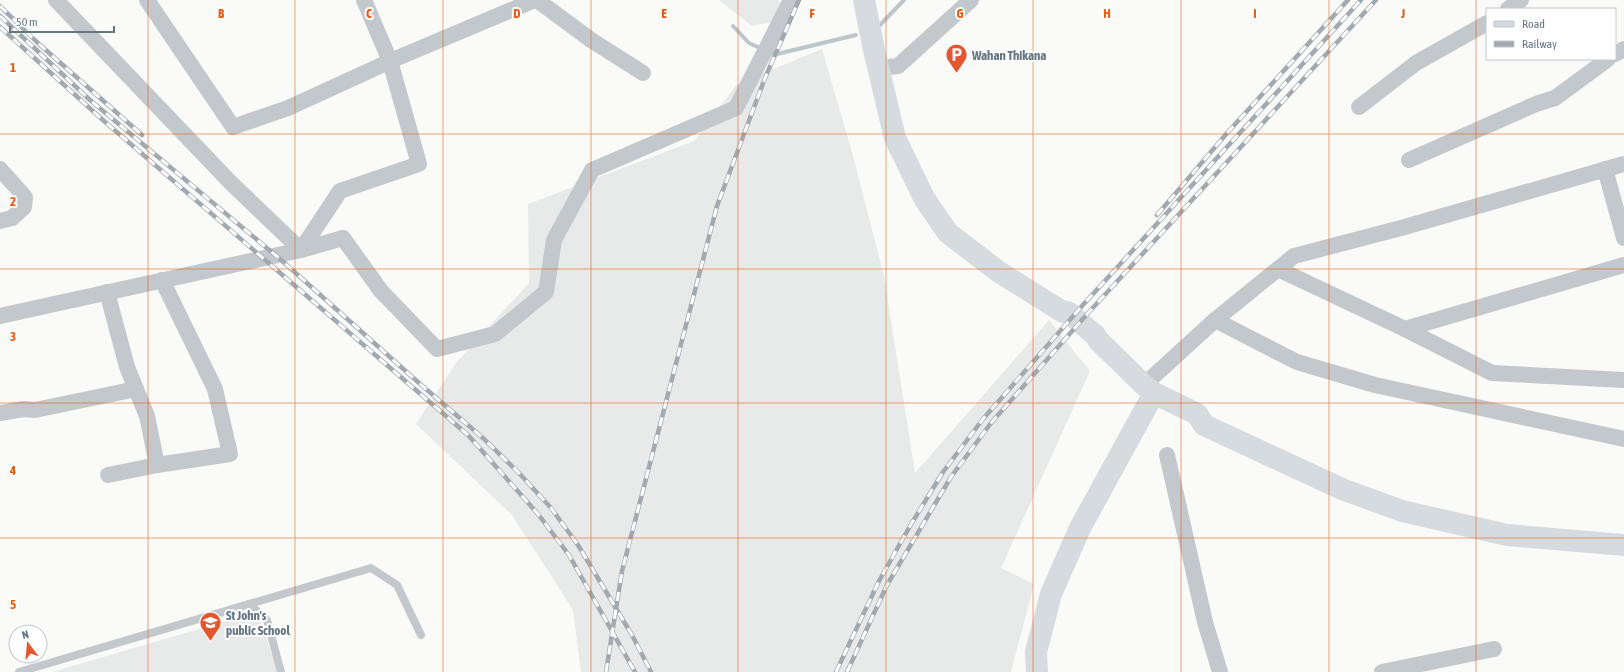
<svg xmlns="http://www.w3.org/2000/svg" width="1624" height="672" font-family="'Asap Condensed',sans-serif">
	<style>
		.built { fill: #e8e9e9 }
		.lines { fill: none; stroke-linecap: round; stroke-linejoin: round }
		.stream { stroke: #bbc7cb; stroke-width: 4 }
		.service { stroke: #c3c8cc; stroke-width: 8 }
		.minor { stroke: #c3c8cc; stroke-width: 16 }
		.secondary { stroke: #d6dbdf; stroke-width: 22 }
		.rail-casing { stroke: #a2aab0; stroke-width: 4.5 }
		.rail { stroke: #fff; stroke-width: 3; stroke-dasharray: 9; stroke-linecap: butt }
		.grid { fill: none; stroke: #e8590c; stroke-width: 1; stroke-opacity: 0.55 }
		.labels { text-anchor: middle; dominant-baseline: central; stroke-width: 4; stroke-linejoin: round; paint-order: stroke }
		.poi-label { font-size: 13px; font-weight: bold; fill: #657683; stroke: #fff; text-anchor: start }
		.grid-label { font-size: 13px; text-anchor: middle; font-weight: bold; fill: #e8590c; stroke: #fff; stroke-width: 4; stroke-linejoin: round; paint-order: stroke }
	</style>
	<rect width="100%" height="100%" fill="#fafaf8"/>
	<g class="built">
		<polygon points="719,0 779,0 784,19 752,26"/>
		<polygon points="822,49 852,152 884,276 915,473 1049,320 1090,371 1001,568 1034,584 1011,672 581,672 573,610 512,515 416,424 456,363 529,283 528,204 694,141 737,84"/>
		<polygon points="257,612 278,672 52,672"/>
	</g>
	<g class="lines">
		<g class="stream">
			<polyline points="880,25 904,0"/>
			<polyline points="733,26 749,43 762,49"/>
			<polyline points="768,51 777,54 856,35"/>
		</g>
		<g class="service">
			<polyline points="249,604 267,620 281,672"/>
			<polyline points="19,672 371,568 397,585 421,635"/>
		</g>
		<g class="minor">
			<polyline points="56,0 231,183 301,250"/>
			<polyline points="147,0 233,127 288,108 395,59 535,0"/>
			<polyline points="537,0 591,40 643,73"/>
			<polyline points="1508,9 1521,0"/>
			<polyline points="1615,54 1624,49"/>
			<polyline points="878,68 898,66 971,0"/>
			<polyline points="1359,107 1416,63 1487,23"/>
			<polyline points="1409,160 1536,104 1555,98 1608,59"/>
			<polyline points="0,169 25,197 24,207 12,218 0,221"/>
			<polyline points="1605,169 1624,238"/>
			<polyline points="301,250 340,191 419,164 390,61 364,0"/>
			<polyline points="1278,269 1405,329 1624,265"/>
			<polyline points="107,292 127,367 147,416 157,465"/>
			<polyline points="0,316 301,250 343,238 381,291 437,349 495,334 546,292 554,240 592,170 736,108 791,0"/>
			<polyline points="1215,320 1297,362 1375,385 1624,439"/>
			<polyline points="1405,329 1492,373 1624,380"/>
			<polyline points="1144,385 1215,320 1294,256 1401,228 1624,164"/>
			<polyline points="0,413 23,409 35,410 136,389"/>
			<polyline points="1167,455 1205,622 1220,672"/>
			<polyline points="108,475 157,465 230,454 215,389 162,280"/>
			<polyline points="1382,672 1494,649"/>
		</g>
		<g class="secondary">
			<polyline points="864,0 874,50 895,138 924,198 948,233 999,272 1063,312 1068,312 1095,335 1099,341 1144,385 1154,393 1197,414 1204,425 1342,489 1402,511 1507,535 1624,545"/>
			<polyline points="1037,672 1036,652 1051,594 1080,528 1154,393"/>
		</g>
		<defs>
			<g id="rail">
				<polyline points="0,6 39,44 142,135"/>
				<polyline points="0,16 90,100 280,259 419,383 483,438 519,473 551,508 578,545 632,635 651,672"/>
				<polyline points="0,27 104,121 468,435 538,514 569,555 635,672"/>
				<polyline points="1157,215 1228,132 1348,0"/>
				<polyline points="606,672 622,571 717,206 765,78 799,0"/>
				<polyline points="836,672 879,581 910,526 943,472 983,419 1082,306 1361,0"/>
				<polyline points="847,672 887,585 951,477 991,423 1089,312 1376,0"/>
			</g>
		</defs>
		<use href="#rail" class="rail-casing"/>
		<use href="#rail" class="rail"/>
	</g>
	<path class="grid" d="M148,0V672M295,0V672M443,0V672M591,0V672M738,0V672M886,0V672M1033,0V672M1181,0V672M1329,0V672M1476,0V672M0,134H1624M0,269H1624M0,403H1624M0,538H1624"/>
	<defs>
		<symbol id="parking-pin" viewBox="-11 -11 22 30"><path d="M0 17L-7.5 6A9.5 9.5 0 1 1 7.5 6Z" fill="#e4572e" stroke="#fff"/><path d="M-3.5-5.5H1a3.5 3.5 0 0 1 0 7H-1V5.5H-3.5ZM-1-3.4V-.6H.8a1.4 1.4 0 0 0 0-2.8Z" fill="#fff"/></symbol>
		<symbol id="school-pin" viewBox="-11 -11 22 30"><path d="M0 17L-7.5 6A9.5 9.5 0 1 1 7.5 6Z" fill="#e4572e" stroke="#fff"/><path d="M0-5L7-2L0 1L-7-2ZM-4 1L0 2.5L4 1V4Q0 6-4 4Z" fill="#fff"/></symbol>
	</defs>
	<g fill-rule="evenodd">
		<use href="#parking-pin" x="944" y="42" width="25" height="34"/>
		<use href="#school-pin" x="198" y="610" width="25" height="34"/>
	</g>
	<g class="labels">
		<g class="poi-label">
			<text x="972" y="55">Wahan Thikana</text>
			<text x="226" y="615">St John's<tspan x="226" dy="15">public School</tspan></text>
		</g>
	</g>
	<g class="grid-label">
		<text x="221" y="18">B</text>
		<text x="369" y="18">C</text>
		<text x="517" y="18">D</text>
		<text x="664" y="18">E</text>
		<text x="812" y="18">F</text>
		<text x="960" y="18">G</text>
		<text x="1107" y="18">H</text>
		<text x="1255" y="18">I</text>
		<text x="1403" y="18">J</text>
		<text x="13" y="72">1</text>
		<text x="13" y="206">2</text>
		<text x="13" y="341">3</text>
		<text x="13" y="475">4</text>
		<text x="13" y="609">5</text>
	</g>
	<rect x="1486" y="8" width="130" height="52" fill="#ffffff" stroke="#c1c8cd"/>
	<rect x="1494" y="21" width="20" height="6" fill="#d6dbdf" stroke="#c1c8cd"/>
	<text x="1522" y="28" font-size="12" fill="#657683">Road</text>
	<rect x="1494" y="41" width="20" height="6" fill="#a2aab0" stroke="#c1c8cd"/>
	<text x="1522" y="48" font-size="12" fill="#657683">Railway</text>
	<g transform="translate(28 644) rotate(344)"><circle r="19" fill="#ffffff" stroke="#c1c8cd"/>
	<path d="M0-3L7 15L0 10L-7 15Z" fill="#e4572e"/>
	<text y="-6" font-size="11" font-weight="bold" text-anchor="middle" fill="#657683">N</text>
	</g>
	<path d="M10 26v6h104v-6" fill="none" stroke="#657683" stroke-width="2"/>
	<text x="16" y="26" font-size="12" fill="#657683" stroke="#ffffff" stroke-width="3" paint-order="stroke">50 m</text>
</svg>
